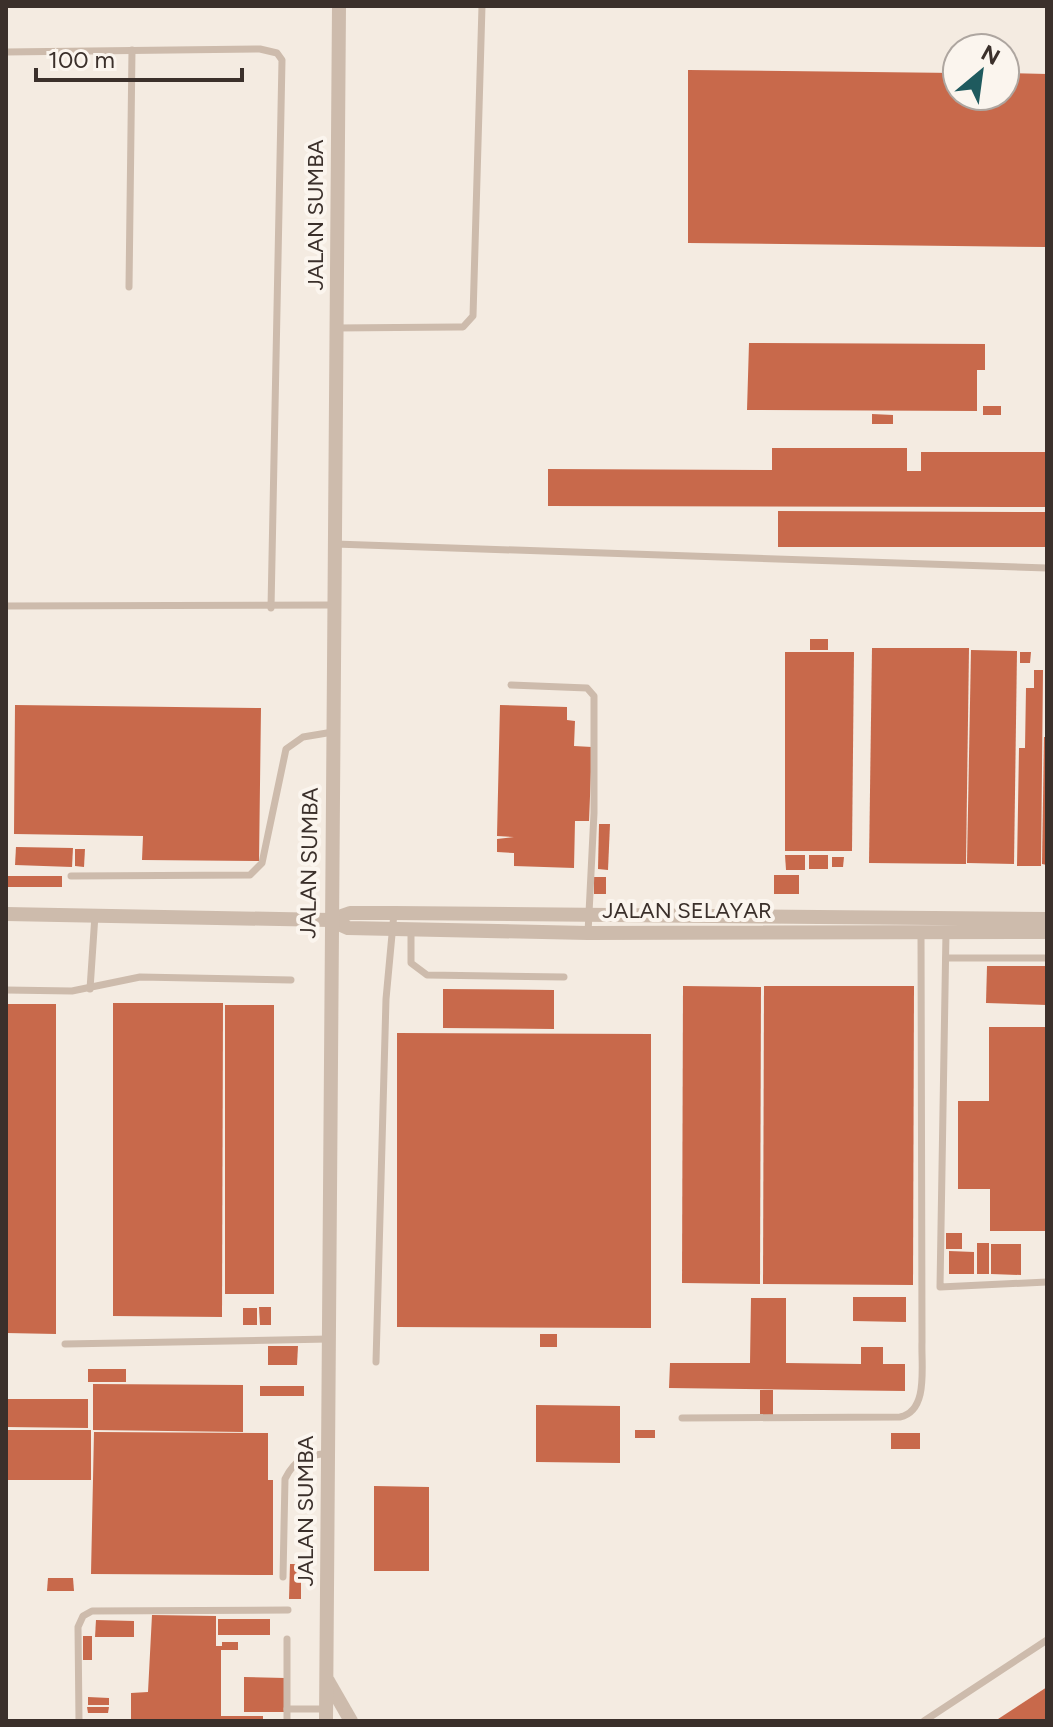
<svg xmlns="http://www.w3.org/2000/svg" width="1053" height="1727" font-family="Figtree,sans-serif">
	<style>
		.building { fill: #c8694b }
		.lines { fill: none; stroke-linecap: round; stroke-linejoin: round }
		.lane { stroke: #cdbbac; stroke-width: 7 }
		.street { stroke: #cdbbac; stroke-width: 14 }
		.labels { text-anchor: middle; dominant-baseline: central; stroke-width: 8; stroke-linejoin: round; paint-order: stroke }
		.street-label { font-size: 22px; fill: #3b302b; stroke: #fbf5ee }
	</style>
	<rect width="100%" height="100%" fill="#f4ebe1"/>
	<g class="building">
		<polygon points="688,70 957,73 957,96 1005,96 1005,73 1047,74 1047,247 688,243"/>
		<polygon points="749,343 985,344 985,370 977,370 977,411 747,410"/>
		<rect x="983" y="406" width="18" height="9"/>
		<polygon points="872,414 893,415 893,424 872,424"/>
		<polygon points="772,448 907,448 907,471 921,471 921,452 1047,452 1047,507 548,506 548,469 772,470"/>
		<polygon points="778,511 1047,512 1047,547 778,547"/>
		<rect x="810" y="639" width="18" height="11"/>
		<polygon points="872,648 969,648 966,864 869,863"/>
		<polygon points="971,650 1017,651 1014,864 967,863"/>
		<polygon points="785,652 854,652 852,851 785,851"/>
		<polygon points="1020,652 1031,652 1030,663 1020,663"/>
		<polygon points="1034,670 1043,670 1041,866 1017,866 1019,748 1025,748 1026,688 1034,688"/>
		<polygon points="15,705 261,708 259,861 142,860 143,836 14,834"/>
		<polygon points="500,705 567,707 567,720 575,721 574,746 592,747 589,821 575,821 574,868 514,866 514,853 497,852 497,839 514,837 497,836"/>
		<polygon points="1044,737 1047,737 1047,865 1042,864"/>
		<polygon points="599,824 610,824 608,870 598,869"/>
		<polygon points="16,847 73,848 72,867 15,865"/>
		<polygon points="75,849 85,849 84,867 75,866"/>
		<polygon points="785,855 805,855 805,870 786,870"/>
		<rect x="809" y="855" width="19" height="14"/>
		<polygon points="832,857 844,857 843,867 832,867"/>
		<rect x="774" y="875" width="25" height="19"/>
		<rect x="8" y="876" width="54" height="11"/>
		<rect x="594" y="877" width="12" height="17"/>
		<polygon points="987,966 1047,966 1047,1005 986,1003"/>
		<polygon points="683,986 761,987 760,1284 682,1283"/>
		<polygon points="764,986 914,986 913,1285 763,1284"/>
		<polygon points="443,989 554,990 554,1029 443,1028"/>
		<polygon points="113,1003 223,1003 222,1317 113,1316"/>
		<polygon points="6,1004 56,1004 56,1334 6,1333"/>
		<rect x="225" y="1005" width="49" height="289"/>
		<polygon points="989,1027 1047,1027 1047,1231 990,1231 990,1189 958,1189 958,1101 989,1101"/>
		<polygon points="397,1033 651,1034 651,1328 397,1327"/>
		<rect x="946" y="1233" width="16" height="16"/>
		<rect x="977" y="1243" width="12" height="31"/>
		<polygon points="991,1244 1021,1244 1021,1275 991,1274"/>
		<polygon points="949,1251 974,1252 974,1274 949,1274"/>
		<polygon points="853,1297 906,1297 906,1322 853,1321"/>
		<polygon points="751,1298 786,1298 786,1363 861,1364 861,1347 883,1347 883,1364 905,1364 905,1391 669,1388 670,1363 750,1363"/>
		<polygon points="259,1307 271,1307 271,1325 260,1325"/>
		<rect x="243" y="1308" width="14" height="17"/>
		<rect x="540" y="1334" width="17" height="13"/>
		<polygon points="268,1346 298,1346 297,1365 268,1365"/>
		<rect x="88" y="1369" width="38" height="13"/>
		<polygon points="93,1384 243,1385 243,1432 93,1430"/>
		<rect x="260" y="1386" width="44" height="10"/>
		<rect x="760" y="1390" width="13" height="25"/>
		<polygon points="6,1399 88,1399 88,1428 6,1427"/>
		<polygon points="536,1405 620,1406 620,1463 536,1462"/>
		<rect x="6" y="1430" width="85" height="50"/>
		<rect x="635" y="1430" width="20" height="8"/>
		<polygon points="94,1432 268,1433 268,1480 273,1480 273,1575 91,1574"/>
		<rect x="891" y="1433" width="29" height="16"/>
		<polygon points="374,1486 429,1487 429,1571 374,1571"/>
		<polygon points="290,1564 301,1564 301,1599 289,1599"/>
		<polygon points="48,1578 73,1578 74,1591 47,1591"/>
		<polygon points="152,1615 216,1616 216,1646 222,1646 222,1642 238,1642 238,1650 221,1650 221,1716 263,1716 263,1721 131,1721 131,1693 148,1692"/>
		<rect x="218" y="1619" width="52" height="16"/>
		<polygon points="96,1620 134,1621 134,1637 95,1637"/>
		<rect x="83" y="1636" width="9" height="24"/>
		<polygon points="244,1677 285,1678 285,1712 244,1712"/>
		<polygon points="1047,1687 1047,1721 995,1721"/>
		<polygon points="88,1697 109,1698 109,1705 88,1705"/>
		<polygon points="87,1707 109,1707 108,1713 88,1713"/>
	</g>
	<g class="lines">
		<g class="lane">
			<polyline points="6,52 260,49 277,53 282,60 271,608"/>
			<polyline points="129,287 132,50"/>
			<polyline points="336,328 457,327 463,327 473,316 482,6"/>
			<polyline points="335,544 1047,568"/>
			<polyline points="6,606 334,605"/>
			<polyline points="511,685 587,688 594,696 594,813 588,933"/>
			<polyline points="71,876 250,875 262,863 286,749 303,737 333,732"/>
			<polyline points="411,929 411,963 427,975 564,977"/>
			<polyline points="946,932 940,1287 1047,1282"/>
			<polyline points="946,958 1047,958"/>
			<polyline points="90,989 95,915"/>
			<polyline points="6,990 72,991 140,977 291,980"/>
			<polyline points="65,1344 329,1339"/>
			<polyline points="376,1362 386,999 394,913"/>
			<path d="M682,1418L900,1417C929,1411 921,1366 922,1342L921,932"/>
			<path d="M283,1577L285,1479C295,1458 306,1456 328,1453"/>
			<polyline points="287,1639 287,1721"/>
			<polyline points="287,1709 326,1709"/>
			<polyline points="79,1721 78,1627 83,1616 92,1611 288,1610"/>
			<polyline points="924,1721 1047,1640"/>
		</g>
		<g class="street">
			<polyline points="6,914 330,920"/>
			<polyline points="1047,919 394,913 350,913 330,920 348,928 588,933 1047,932"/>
			<polyline points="328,1681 351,1721"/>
			<polyline points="326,1721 339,6"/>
		</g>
	</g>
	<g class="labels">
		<g class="street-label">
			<text transform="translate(315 215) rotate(-90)">JALAN SUMBA</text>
			<text transform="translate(309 863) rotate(-89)">JALAN SUMBA</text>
			<text x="687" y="910">JALAN SELAYAR</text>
			<text transform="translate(305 1511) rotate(-90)">JALAN SUMBA</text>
		</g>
	</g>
	<rect width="1053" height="1727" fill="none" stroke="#3b302b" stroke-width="16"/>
	<g transform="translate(981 72) rotate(29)"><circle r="38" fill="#fbf5ee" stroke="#aea6a0" stroke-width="2"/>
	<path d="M0-6L14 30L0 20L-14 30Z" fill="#1f5a5e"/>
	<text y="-12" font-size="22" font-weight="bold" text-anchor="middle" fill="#3b302b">N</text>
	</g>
	<path d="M36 68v12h206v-12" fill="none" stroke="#3b302b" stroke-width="4"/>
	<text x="48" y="68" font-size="24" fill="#3b302b" stroke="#fbf5ee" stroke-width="6" paint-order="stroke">100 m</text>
</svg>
